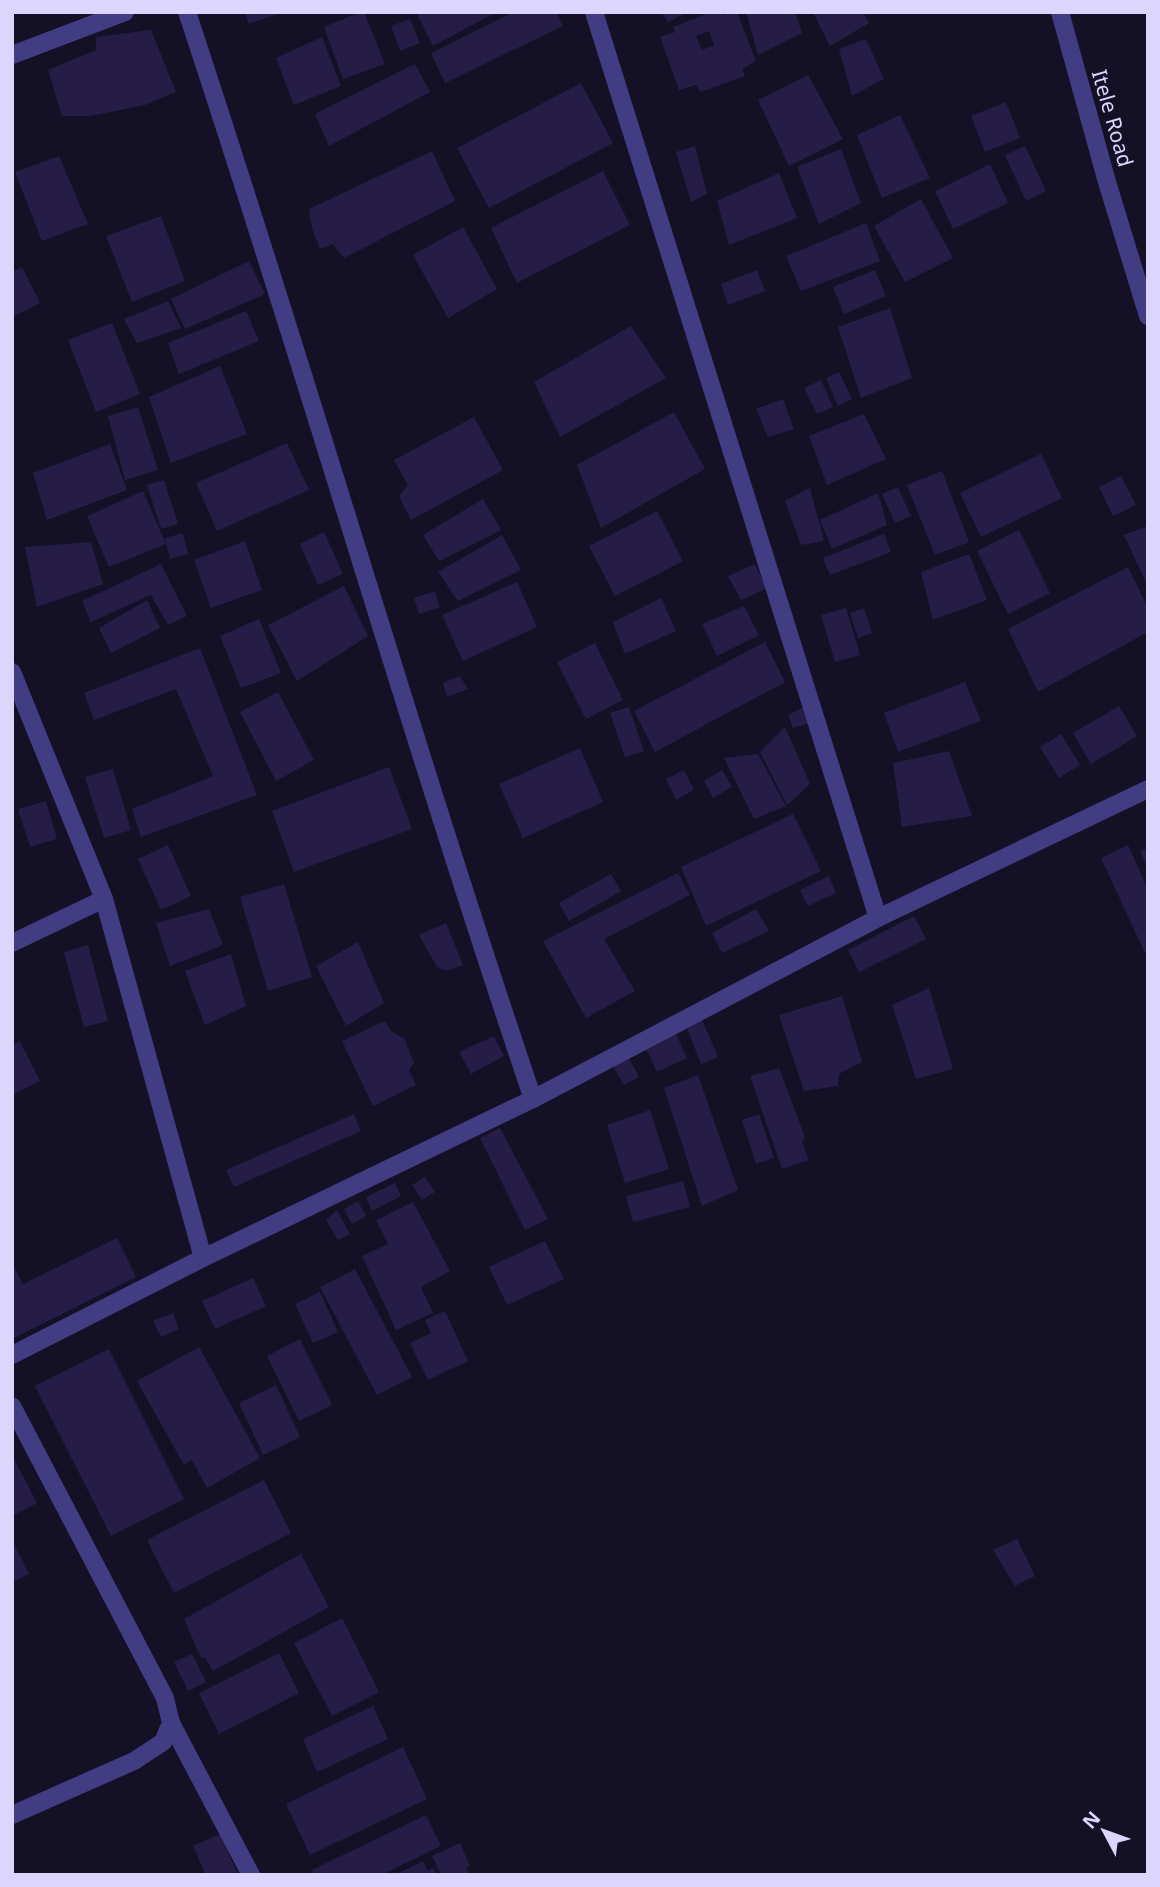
<svg xmlns="http://www.w3.org/2000/svg" width="1160" height="1887" font-family="'Noto Sans',sans-serif">
	<style>
		.building { fill: #261d46; fill-rule: evenodd }
		.lines { fill: none; stroke-linecap: round; stroke-linejoin: round }
		.minor { stroke: #423d83; stroke-width: 18 }
		.labels { text-anchor: middle; dominant-baseline: central; stroke-width: 7; stroke-linejoin: round; paint-order: stroke }
		.street-label { font-size: 21px; fill: #dcd6fd; stroke: #141026 }
	</style>
	<rect width="100%" height="100%" fill="#141026"/>
	<g class="building">
		<polygon points="245,12 280,12 280,13 249,24"/>
		<polygon points="361,12 364,12 385,64 343,79 324,27"/>
		<polygon points="416,12 497,12 433,46"/>
		<polygon points="514,12 556,12 563,26 445,83 431,53"/>
		<polygon points="661,12 688,12 668,22"/>
		<path d="M711,12H722L723,15L737,12L756,61L742,69L745,76L701,92L696,85L679,90L660,37L675,32L673,27ZM709,31L714,45L702,50L696,36Z"/>
		<polygon points="746,12 795,12 802,33 758,55"/>
		<polygon points="813,12 863,12 869,23 830,46"/>
		<polygon points="410,19 420,43 400,51 391,26"/>
		<polygon points="151,30 176,92 145,105 91,116 62,116 48,70 96,50 96,37"/>
		<polygon points="322,37 341,86 294,105 276,58"/>
		<polygon points="866,39 884,79 852,96 839,49"/>
		<polygon points="415,64 430,92 329,146 315,114"/>
		<polygon points="808,75 843,139 789,166 758,100"/>
		<polygon points="581,83 613,143 489,208 457,148"/>
		<polygon points="1006,102 1020,138 985,152 971,116"/>
		<polygon points="900,115 930,178 882,198 857,135"/>
		<polygon points="695,146 707,194 691,202 676,152"/>
		<polygon points="1025,146 1046,191 1026,201 1005,155"/>
		<polygon points="841,149 861,203 819,224 797,167"/>
		<polygon points="432,151 455,201 344,258 333,244 320,249 312,228 309,209"/>
		<polygon points="59,156 88,224 42,241 15,172"/>
		<polygon points="990,164 1008,203 953,229 935,191"/>
		<polygon points="603,171 630,225 517,283 491,228"/>
		<polygon points="779,173 797,218 729,245 717,201"/>
		<polygon points="921,199 953,258 905,282 874,226"/>
		<polygon points="161,216 185,281 132,302 106,236"/>
		<polygon points="866,223 880,261 801,291 786,256"/>
		<polygon points="463,227 497,289 448,318 413,255"/>
		<polygon points="249,261 265,294 185,329 171,299"/>
		<polygon points="22,267 40,303 12,317 12,272"/>
		<polygon points="757,270 765,291 728,305 721,284"/>
		<polygon points="875,270 886,296 844,314 833,287"/>
		<polygon points="168,301 181,328 137,343 124,319"/>
		<polygon points="890,308 912,378 861,398 838,327"/>
		<polygon points="246,311 259,341 179,374 168,343"/>
		<polygon points="112,323 140,394 96,412 68,340"/>
		<polygon points="631,326 666,378 560,437 534,382"/>
		<polygon points="220,366 247,434 171,463 149,397"/>
		<polygon points="839,372 852,399 838,406 826,378"/>
		<polygon points="821,380 833,407 817,414 804,388"/>
		<polygon points="783,399 794,429 768,437 756,409"/>
		<polygon points="138,407 158,470 125,480 108,416"/>
		<polygon points="674,412 705,469 601,528 577,465"/>
		<polygon points="864,414 886,459 827,485 809,436"/>
		<polygon points="474,417 503,470 411,520 399,496 408,485 394,460"/>
		<polygon points="287,443 309,490 217,531 196,483"/>
		<polygon points="110,444 127,490 47,520 33,473"/>
		<polygon points="1041,454 1062,498 981,537 960,493"/>
		<polygon points="942,471 969,542 935,555 907,485"/>
		<polygon points="1121,476 1136,505 1113,516 1099,487"/>
		<polygon points="164,480 178,524 161,529 147,485"/>
		<polygon points="898,487 911,516 895,523 882,494"/>
		<polygon points="810,488 824,541 801,545 785,501"/>
		<polygon points="143,491 166,544 109,567 87,516"/>
		<polygon points="878,493 887,525 832,549 820,520"/>
		<polygon points="483,499 501,530 439,561 423,535"/>
		<polygon points="657,511 683,561 615,596 589,546"/>
		<polygon points="1148,526 1148,587 1124,535"/>
		<polygon points="1019,530 1050,593 1008,614 977,551"/>
		<polygon points="324,532 343,574 318,585 300,544"/>
		<polygon points="183,533 188,554 170,559 165,538"/>
		<polygon points="884,534 891,552 830,575 823,558"/>
		<polygon points="502,535 521,570 458,601 438,572"/>
		<polygon points="245,541 262,590 211,608 194,560"/>
		<polygon points="91,542 103,584 37,607 25,547"/>
		<polygon points="969,554 987,600 933,620 921,572"/>
		<polygon points="161,564 187,616 168,625 151,595 91,622 82,601"/>
		<polygon points="755,564 767,588 741,600 728,576"/>
		<polygon points="1128,567 1148,608 1148,632 1038,692 1008,629"/>
		<polygon points="517,582 537,627 463,661 442,615"/>
		<polygon points="344,586 368,636 297,681 268,625"/>
		<polygon points="435,591 440,607 419,614 414,598"/>
		<polygon points="661,598 676,631 625,654 613,622"/>
		<polygon points="147,600 160,628 111,653 99,628"/>
		<polygon points="744,606 759,635 717,656 702,624"/>
		<polygon points="846,608 860,655 835,662 821,615"/>
		<polygon points="864,608 872,633 858,638 850,613"/>
		<polygon points="259,619 281,673 241,688 220,636"/>
		<polygon points="765,642 785,682 655,752 634,711"/>
		<polygon points="595,643 623,700 586,719 557,662"/>
		<polygon points="200,648 257,795 141,837 132,809 213,776 176,689 94,720 84,693"/>
		<polygon points="460,676 468,689 447,697 443,683"/>
		<polygon points="965,682 981,721 898,752 884,713"/>
		<polygon points="278,692 314,760 276,781 240,712"/>
		<polygon points="806,706 810,723 793,728 788,715"/>
		<polygon points="1119,706 1137,736 1091,764 1073,733"/>
		<polygon points="629,707 644,751 625,757 610,713"/>
		<polygon points="785,727 810,784 787,805 760,752"/>
		<polygon points="1061,734 1080,765 1059,778 1040,747"/>
		<polygon points="580,748 603,802 523,838 499,784"/>
		<polygon points="949,751 972,816 902,827 893,763"/>
		<polygon points="758,754 786,806 754,819 724,758"/>
		<polygon points="389,767 412,829 294,872 272,811"/>
		<polygon points="113,769 131,830 104,838 85,777"/>
		<polygon points="684,770 694,790 676,800 666,779"/>
		<polygon points="722,770 732,787 713,798 704,781"/>
		<polygon points="46,801 57,839 30,847 18,809"/>
		<polygon points="793,814 821,871 706,926 681,867"/>
		<polygon points="168,845 191,896 161,910 138,859"/>
		<polygon points="1128,845 1148,890 1148,952 1145,953 1101,858"/>
		<polygon points="1148,848 1148,870 1140,851"/>
		<polygon points="678,873 690,895 604,939 635,991 586,1018 543,941"/>
		<polygon points="611,874 621,891 569,921 559,903"/>
		<polygon points="829,876 836,893 808,906 800,890"/>
		<polygon points="284,884 312,977 268,991 240,897"/>
		<polygon points="209,909 223,945 170,966 156,923"/>
		<polygon points="756,909 769,931 722,953 712,933"/>
		<polygon points="914,916 926,939 859,972 848,950"/>
		<polygon points="446,923 463,965 447,971 437,967 419,935"/>
		<polygon points="358,942 384,1003 346,1026 316,966"/>
		<polygon points="88,945 108,1021 84,1027 64,952"/>
		<polygon points="231,954 246,1006 205,1025 185,971"/>
		<polygon points="929,988 953,1069 916,1079 892,1005"/>
		<polygon points="842,996 862,1062 839,1074 838,1086 804,1091 779,1015"/>
		<polygon points="700,1015 718,1057 701,1064 684,1021"/>
		<polygon points="385,1021 392,1032 404,1038 414,1063 409,1070 416,1085 373,1106 342,1041"/>
		<polygon points="676,1034 687,1058 657,1072 646,1048"/>
		<polygon points="494,1036 504,1056 471,1074 459,1052"/>
		<polygon points="20,1041 40,1081 12,1095 12,1045"/>
		<polygon points="627,1055 639,1077 624,1085 611,1063"/>
		<polygon points="779,1068 805,1137 802,1142 809,1160 782,1169 750,1076"/>
		<polygon points="698,1075 738,1190 702,1206 664,1088"/>
		<polygon points="650,1110 669,1169 625,1183 607,1125"/>
		<polygon points="354,1114 361,1131 234,1187 226,1170"/>
		<polygon points="759,1114 774,1158 756,1164 742,1120"/>
		<polygon points="500,1128 548,1219 525,1230 480,1138"/>
		<polygon points="425,1177 435,1192 422,1200 412,1185"/>
		<polygon points="683,1181 690,1207 633,1222 626,1196"/>
		<polygon points="395,1183 401,1196 372,1211 366,1197"/>
		<polygon points="358,1201 366,1216 352,1224 344,1209"/>
		<polygon points="413,1202 450,1271 421,1287 433,1313 396,1330 362,1256 388,1244 376,1220"/>
		<polygon points="337,1210 350,1234 338,1240 326,1220"/>
		<polygon points="117,1238 136,1277 12,1339 12,1263 23,1284"/>
		<polygon points="545,1241 564,1279 507,1305 489,1267"/>
		<polygon points="355,1269 412,1377 377,1395 320,1287"/>
		<polygon points="253,1278 266,1306 215,1329 202,1301"/>
		<polygon points="320,1292 338,1332 313,1343 295,1304"/>
		<polygon points="445,1311 468,1361 428,1380 410,1343 431,1333 425,1320"/>
		<polygon points="173,1313 179,1329 161,1337 153,1321"/>
		<polygon points="300,1339 332,1405 299,1421 267,1356"/>
		<polygon points="199,1347 260,1458 207,1488 192,1460 184,1465 137,1381"/>
		<polygon points="109,1349 184,1499 111,1536 35,1386"/>
		<polygon points="276,1385 300,1437 263,1455 239,1403"/>
		<polygon points="12,1455 37,1503 12,1516"/>
		<polygon points="264,1480 291,1533 174,1593 147,1540"/>
		<polygon points="1017,1539 1035,1576 1015,1586 993,1550"/>
		<polygon points="12,1540 29,1574 12,1582"/>
		<polygon points="301,1554 329,1607 213,1671 205,1657 201,1658 184,1619"/>
		<polygon points="342,1618 379,1692 332,1716 294,1643"/>
		<polygon points="279,1653 299,1693 219,1734 199,1693"/>
		<polygon points="192,1654 206,1682 188,1691 174,1662"/>
		<polygon points="373,1706 388,1739 317,1772 303,1739"/>
		<polygon points="403,1747 427,1799 310,1855 286,1804"/>
		<polygon points="426,1815 441,1846 381,1875 314,1875 312,1870"/>
		<polygon points="220,1834 238,1875 206,1875 193,1846"/>
		<polygon points="460,1843 470,1866 466,1868 469,1875 441,1875 432,1856"/>
		<polygon points="423,1861 428,1871 433,1868 436,1875 395,1875"/>
	</g>
	<g class="lines">
		<g class="minor">
			<path d="M187,12C307,373 411,739 533,1099"/>
			<polyline points="594,12 878,918"/>
			<polyline points="1060,12 1107,182 1148,316"/>
			<polyline points="12,55 125,12"/>
			<polyline points="12,672 104,899 203,1258"/>
			<polyline points="12,943 104,899"/>
			<polyline points="12,1355 203,1258 533,1099 878,918 1148,789"/>
			<polyline points="12,1406 165,1698 171,1723 163,1742 134,1761 12,1815"/>
			<polyline points="171,1723 251,1875"/>
		</g>
	</g>
	<g class="labels">
		<g class="street-label">
			<text transform="translate(1113 118) rotate(74)">Itele Road</text>
		</g>
	</g>
	<rect width="1160" height="1887" fill="none" stroke="#dcd6fd" stroke-width="28"/>
	<g transform="translate(1104 1831) rotate(311)" stroke="#141026" stroke-width="5" paint-order="stroke">
	<path d="M0-5L12 26L0 18L-12 26Z" fill="#dcd6fd"/>
	<text y="-10" font-size="19" font-weight="bold" text-anchor="middle" fill="#dcd6fd">N</text>
	</g>
</svg>
